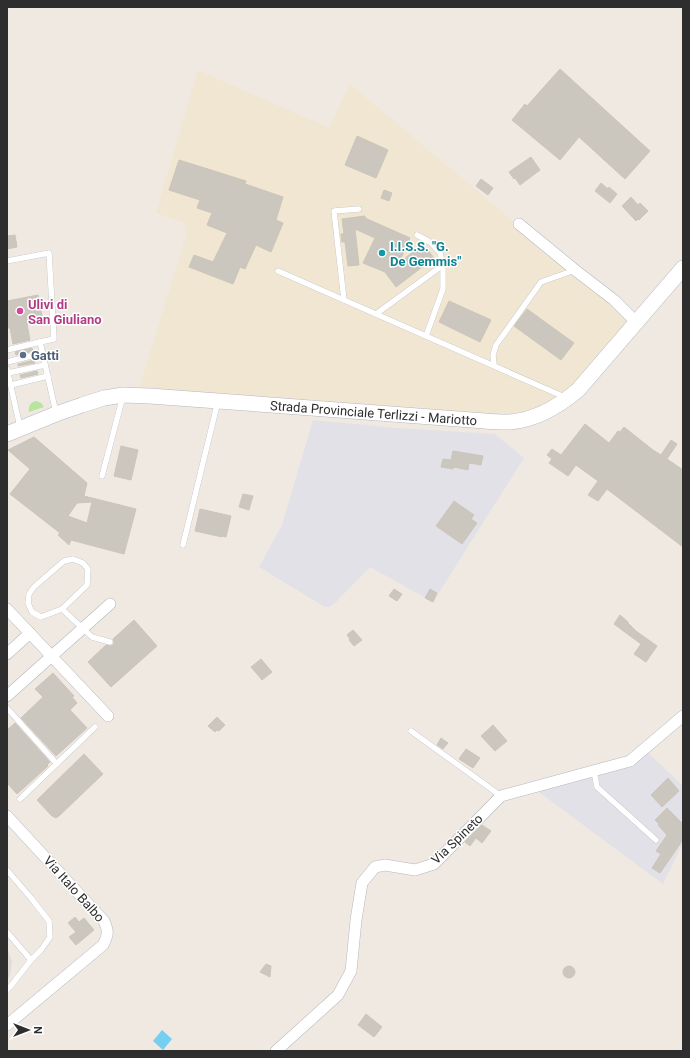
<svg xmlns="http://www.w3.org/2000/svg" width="690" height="1058" font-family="Roboto,sans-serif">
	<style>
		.industrial { fill: #e3e1e8 }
		.education { fill: #f0e6d1 }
		.green { fill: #b6e59e }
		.plaza { fill: #dfdcd8 }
		.water { fill: #75cff0 }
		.building { fill: #cbc7bf; stroke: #cbc5ba; fill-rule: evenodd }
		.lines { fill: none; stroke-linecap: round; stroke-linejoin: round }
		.service-casing { stroke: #b4b7c1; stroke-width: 6 }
		.minor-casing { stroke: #b4b7c1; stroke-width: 12 }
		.secondary-casing { stroke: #b4b7c1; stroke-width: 16 }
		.service { stroke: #fff; stroke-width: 5.5 }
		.minor { stroke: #fff; stroke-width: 11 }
		.secondary { stroke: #fff; stroke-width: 15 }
		.culture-dot { fill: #0f9aa8; stroke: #fff; stroke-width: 1.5 }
		.hotel-dot { fill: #d1479c; stroke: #fff; stroke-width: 1.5 }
		.service-dot { fill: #5c6f8a; stroke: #fff; stroke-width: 1.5 }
		.labels { text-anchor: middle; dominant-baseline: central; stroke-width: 3; stroke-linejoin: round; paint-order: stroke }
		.culture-label { font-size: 13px; font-weight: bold; fill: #0d838f; stroke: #fff; text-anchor: start }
		.hotel-label { font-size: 13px; font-weight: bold; fill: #b23c85; stroke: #fff; text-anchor: start }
		.service-label { font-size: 13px; font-weight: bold; fill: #4e5e75; stroke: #fff; text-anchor: start }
		.street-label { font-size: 13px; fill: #2e2e2e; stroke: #fff }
	</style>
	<rect width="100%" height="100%" fill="#efe9e1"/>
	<g class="industrial">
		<polygon points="313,420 397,428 495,434 524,458 433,602 370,567 334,604 329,607 325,607 259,567 282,525"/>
		<polygon points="644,749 683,786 683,843 663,884 532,787 630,761"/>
	</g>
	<polygon class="education" points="198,70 329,128 350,84 622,313 628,322 571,388 535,409 503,416 139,388 187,233 184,223 156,213"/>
	<path class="green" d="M36,401L41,403L44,407L29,412C28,407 30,402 36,401Z"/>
	<polygon class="plaza" points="7,948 12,962 10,975 7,980"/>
	<polygon class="water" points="162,1030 172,1039 163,1050 153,1041"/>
	<g class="building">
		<polygon points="560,69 650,151 625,179 579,137 560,160 512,120 525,104 527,106"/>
		<polygon points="357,136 388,150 376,178 345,165"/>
		<polygon points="531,157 540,170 520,185 515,178 514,179 509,172"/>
		<polygon points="179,160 246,181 245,184 283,197 276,220 283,223 271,252 256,245 245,269 240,267 233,284 189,267 194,255 213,262 227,233 207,225 212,213 197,208 200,200 169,190"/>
		<polygon points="481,179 493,188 488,195 476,186"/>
		<polygon points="601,183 608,189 609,187 617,194 610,203 595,191"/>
		<polygon points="384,190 392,193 389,201 381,198"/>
		<polygon points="631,197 638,205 640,203 648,211 639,220 638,219 636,221 622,206"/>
		<polygon points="365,216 365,218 410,238 399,263 423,244 434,258 396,287 385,272 363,263 375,238 355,229 359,265 348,266 345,242 342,242 341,234 344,234 342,219"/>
		<polygon points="15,235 17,247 7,249 7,236"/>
		<polygon points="38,295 43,321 27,324 30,340 13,344 10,328 8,328 7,323 7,301"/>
		<polygon points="449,301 491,320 480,342 439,322"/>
		<polygon points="527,309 574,343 561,360 514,326"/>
		<polygon points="32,348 33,351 16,355 15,352"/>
		<polygon points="34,360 35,363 18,366 18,364"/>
		<polygon points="37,371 38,374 21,378 20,375"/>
		<polygon points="585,424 609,443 618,431 620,432 624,427 653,450 661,455 671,440 677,444 667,459 683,470 683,547 607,489 598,501 588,495 598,481 576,465 568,476 549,463 552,459 547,455 552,449 561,455"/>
		<path d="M34,437L87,483L84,496L136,509L124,554L71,540L69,545L58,535L60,533L10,494L30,469L8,450ZM92,502L87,523L68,516L77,503Z"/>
		<polygon points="121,446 138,450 131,480 114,476"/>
		<polygon points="453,451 483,456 481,465 469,463 468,470 454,467 453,469 441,467 443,459 451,460"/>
		<polygon points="243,494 253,496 249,510 239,507"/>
		<polygon points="454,501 474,515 471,519 477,523 462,544 436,526"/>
		<polygon points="200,509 231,516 226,537 222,536 222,537 195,531"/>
		<polygon points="394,589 402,594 397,601 389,596"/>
		<polygon points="430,589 437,593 433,602 425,598"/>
		<polygon points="620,615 628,622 628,623 636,631 657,646 646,662 634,654 641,644 614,624"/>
		<polygon points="134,620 157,646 111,687 88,662 106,645 111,646 113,645 114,643 113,639"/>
		<polygon points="353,630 362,640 354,646 349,640 350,639 347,635"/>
		<polygon points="261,659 272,672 262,680 251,667"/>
		<polygon points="53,673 74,696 72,697 77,703 70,710 87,728 56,756 21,718 43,697 35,689"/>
		<polygon points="217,717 225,725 219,731 217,730 215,732 208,726"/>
		<polygon points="15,723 50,762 47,765 48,766 17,794 7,783 7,730"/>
		<polygon points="493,725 507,741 495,751 481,736"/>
		<polygon points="441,738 448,743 443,749 437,745"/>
		<polygon points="466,749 480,758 473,768 459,759"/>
		<polygon points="84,754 103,774 59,816 56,818 52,816 37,800"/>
		<polygon points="668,778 679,791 662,807 651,795"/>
		<polygon points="667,808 683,824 683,838 680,844 660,873 652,868 661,854 656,851 667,835 658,825 659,824 655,820"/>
		<polygon points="482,825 491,831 482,843 476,838 470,846 465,842"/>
		<polygon points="75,917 79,922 84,918 94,930 76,945 69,937 76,932 68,923"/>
		<polygon points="266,964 271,966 270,977 260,972"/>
		<circle cx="569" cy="972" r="6"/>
		<polygon points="366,1014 382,1027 374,1037 358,1025"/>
	</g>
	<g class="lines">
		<defs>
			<g id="service">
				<polyline points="7,261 49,253 54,339 40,342"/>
				<polyline points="278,271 560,395 565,398"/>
				<polyline points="344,300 334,211 359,209"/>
				<polyline points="376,314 443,265 440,253 430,242 417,235"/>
				<polyline points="426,336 443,289 443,265"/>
				<polyline points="7,350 40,342 56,413"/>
				<polyline points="7,362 43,353"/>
				<polyline points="494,365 493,355 496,345 541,282 575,270"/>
				<polyline points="7,369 20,427"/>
				<polyline points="8,373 45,365"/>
				<polyline points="11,385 48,376"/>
				<polyline points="102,476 123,396"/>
				<polyline points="183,545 218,401"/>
				<polyline points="62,609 87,585 88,569 83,563 73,559 64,561 34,587 29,594 28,603 32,612 41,617 62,609 92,637 110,642"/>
				<polyline points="7,708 57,764"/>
				<polyline points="411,731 501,796"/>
				<polyline points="594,771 597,787 656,840"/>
				<polyline points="20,799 95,727"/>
				<polyline points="7,870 31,898 49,921 50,937 41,950 31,960 7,932"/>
				<polyline points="7,990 10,987 31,960"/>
			</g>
			<g id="minor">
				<polyline points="519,224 575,270 614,300 637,323"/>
				<polyline points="7,609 108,716"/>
				<polyline points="7,654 30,633"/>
				<polyline points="7,696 110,604"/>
				<path d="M7,816L104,921C109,932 108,935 103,945L7,1025"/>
				<polyline points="276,1051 338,995 351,971 356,920 362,883 375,867 385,865 415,870 434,864 501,796 630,761 683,716"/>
			</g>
			<g id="secondary">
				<path id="s1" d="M7,434L56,414L82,405L104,398L123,395L150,396L218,401L485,421C493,422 502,422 510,422C536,420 559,406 578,390L683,268"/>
			</g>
		</defs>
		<use href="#service" class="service-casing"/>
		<use href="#minor" class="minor-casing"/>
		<use href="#secondary" class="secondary-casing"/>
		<use href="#service" class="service"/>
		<use href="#minor" class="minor"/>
		<use href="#secondary" class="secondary"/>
	</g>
	<circle class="culture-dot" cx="382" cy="253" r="4"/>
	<circle class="hotel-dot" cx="20" cy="311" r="4"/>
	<circle class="service-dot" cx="23" cy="355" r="4"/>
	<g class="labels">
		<g class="culture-label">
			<text x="390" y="246">I.I.S.S. "G.<tspan x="390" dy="15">De Gemmis"</tspan></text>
		</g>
		<g class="hotel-label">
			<text x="28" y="304">Ulivi di<tspan x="28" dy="15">San Giuliano</tspan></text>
		</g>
		<g class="service-label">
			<text x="31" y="355">Gatti</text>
		</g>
		<g class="street-label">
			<text stroke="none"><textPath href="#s1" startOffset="374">Strada Provinciale Terlizzi - Mariotto</textPath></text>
			<text transform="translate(457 839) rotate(-44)">Via Spineto</text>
			<text transform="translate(74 889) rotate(48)">Via Italo Balbo</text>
		</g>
	</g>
	<rect width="690" height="1058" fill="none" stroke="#2e2e2e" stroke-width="16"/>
	<g transform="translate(28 1030) rotate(90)" stroke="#ffffff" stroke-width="3" paint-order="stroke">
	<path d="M0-3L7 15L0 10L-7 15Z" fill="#2e2e2e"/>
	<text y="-6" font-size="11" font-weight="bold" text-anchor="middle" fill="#2e2e2e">N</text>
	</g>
</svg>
